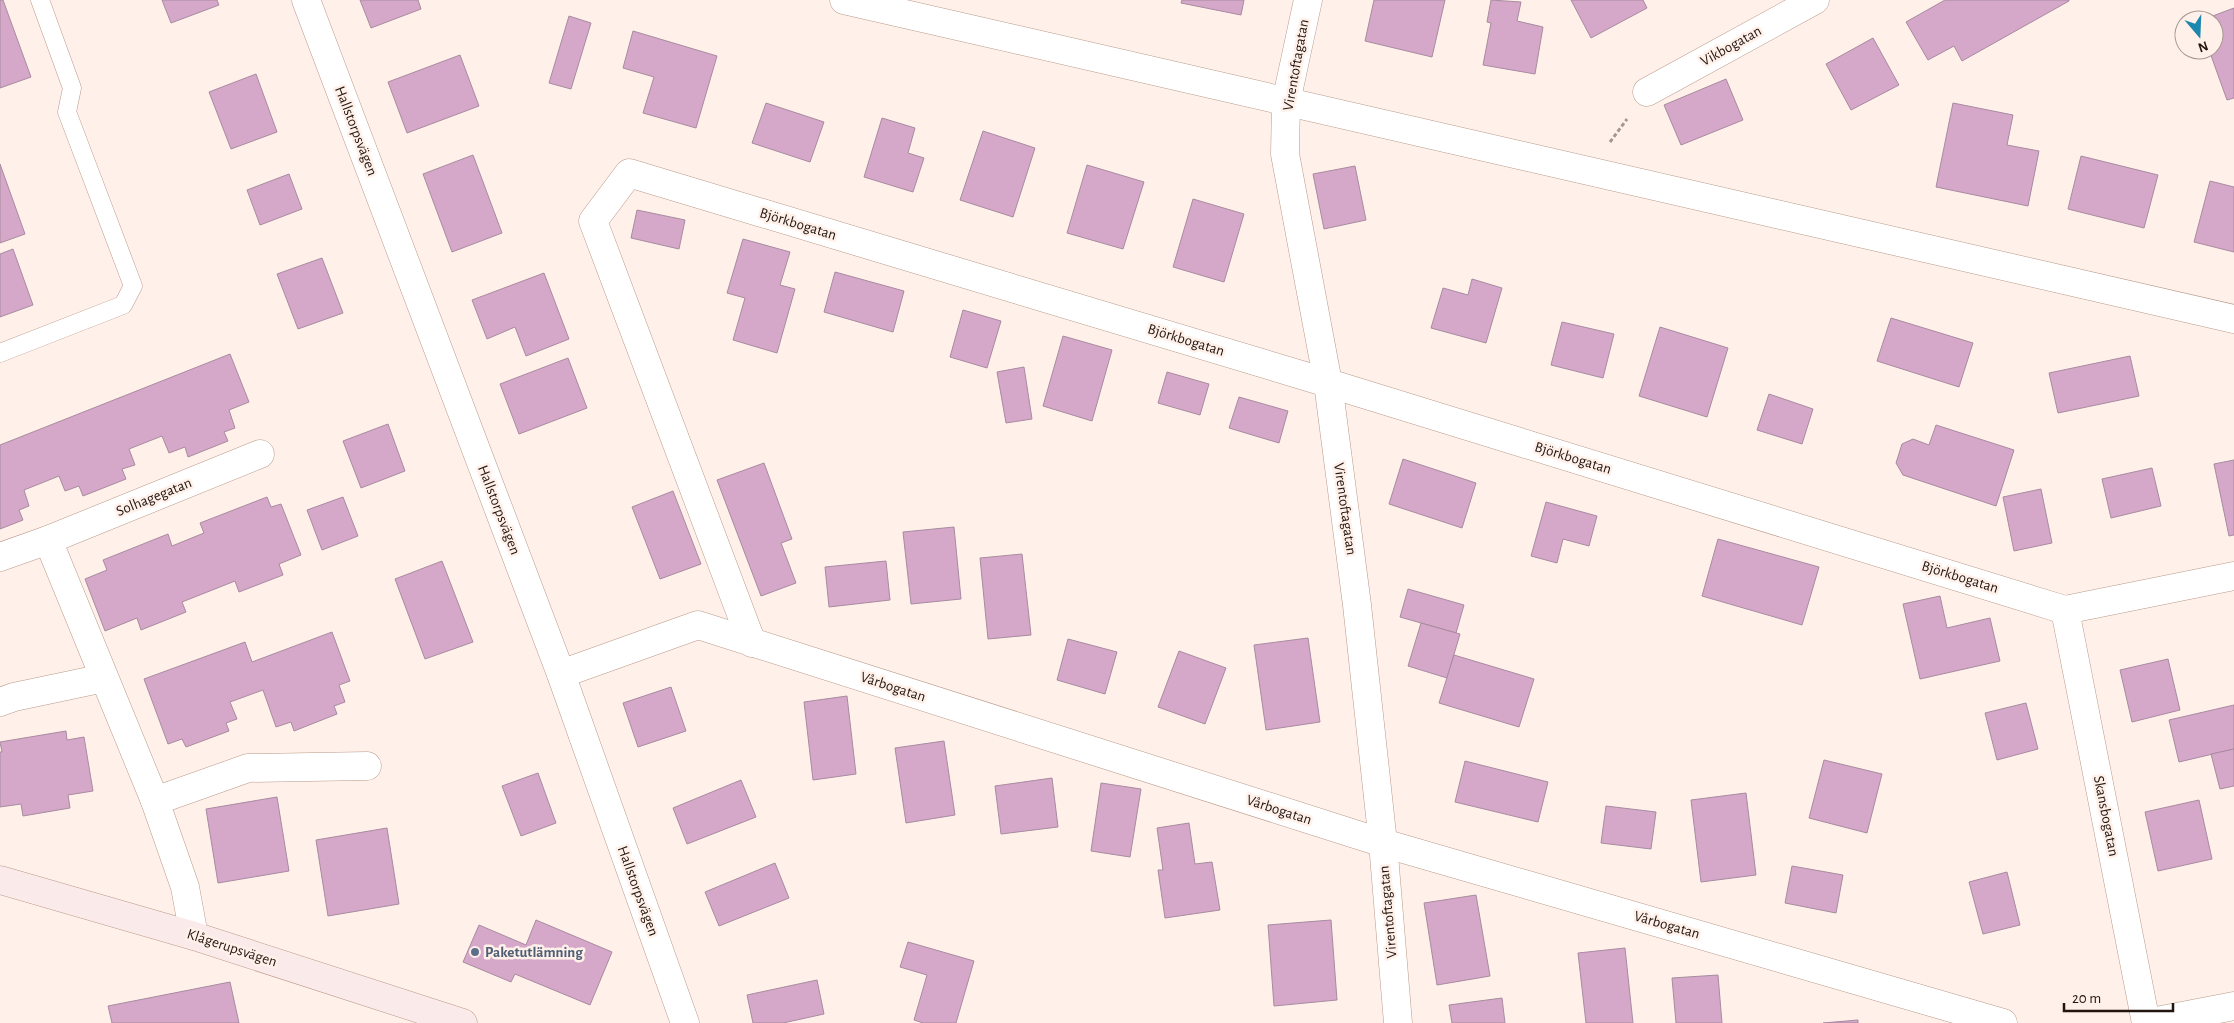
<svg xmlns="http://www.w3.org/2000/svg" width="2234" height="1023" font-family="'Alegreya Sans',sans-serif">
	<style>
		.building { fill: #d5a7c8; stroke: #a88ba0 }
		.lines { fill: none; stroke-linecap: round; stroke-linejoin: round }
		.lane-casing { stroke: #ba9a8a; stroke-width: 19 }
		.street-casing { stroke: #ba9a8a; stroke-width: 29 }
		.secondary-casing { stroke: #ba9a8a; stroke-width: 29 }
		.path { stroke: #a59891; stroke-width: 3; stroke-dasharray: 4 2.5; stroke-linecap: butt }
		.lane { stroke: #fff; stroke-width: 18 }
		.street { stroke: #fff; stroke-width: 28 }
		.secondary { stroke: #fbeaea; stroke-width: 28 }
		.service-dot { fill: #5c6f8a; stroke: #fff1ea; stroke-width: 2 }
		.labels { text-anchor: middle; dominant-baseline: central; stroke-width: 5; stroke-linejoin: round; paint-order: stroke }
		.street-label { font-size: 15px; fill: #21150f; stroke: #fff1ea }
		.service-label { font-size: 15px; font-weight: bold; fill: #4e5e75; stroke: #fff1ea; text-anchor: start }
	</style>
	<rect width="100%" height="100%" fill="#fff1ea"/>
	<g class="building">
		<polygon points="0,0 3,0 31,77 0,88"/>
		<polygon points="162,0 217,0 219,5 171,23"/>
		<polygon points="360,0 418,0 421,9 371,28"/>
		<polygon points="1182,0 1244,0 1241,15 1181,3"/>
		<polygon points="1374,0 1445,0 1432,57 1365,41"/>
		<polygon points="1491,0 1521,2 1517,21 1543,27 1535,74 1483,65 1491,23 1487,22"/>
		<polygon points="1571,0 1643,0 1647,8 1591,38"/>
		<polygon points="1945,0 2069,0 2069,1 1962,61 1954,46 1928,60 1906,22"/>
		<polygon points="2234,8 2234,98 2227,100 2209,50 2214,50 2214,20 2202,20"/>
		<polygon points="569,16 591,23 571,89 549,83"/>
		<polygon points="633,31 717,56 696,128 643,113 654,77 623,68"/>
		<polygon points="1873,38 1899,85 1851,110 1826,64"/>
		<polygon points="460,55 479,106 407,133 388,82"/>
		<polygon points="256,74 277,132 231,149 209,92"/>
		<polygon points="1726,79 1743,120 1681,145 1664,105"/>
		<polygon points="766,103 824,122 810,162 752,143"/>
		<polygon points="1953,103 2013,115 2007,145 2039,151 2028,206 1936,187"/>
		<polygon points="882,118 915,128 908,153 924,158 913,192 864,177"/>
		<polygon points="983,131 1035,148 1013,217 960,200"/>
		<polygon points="473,155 502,233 452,252 423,174"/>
		<polygon points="2081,156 2158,175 2144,228 2068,209"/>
		<polygon points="0,164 25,234 0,243"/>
		<polygon points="1087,165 1144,182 1123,249 1067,233"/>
		<polygon points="1355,166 1366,220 1324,229 1313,174"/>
		<polygon points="289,174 302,209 260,225 247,190"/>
		<polygon points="2210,181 2234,187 2234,252 2194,242"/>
		<polygon points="1193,199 1244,214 1224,282 1173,267"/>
		<polygon points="637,210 685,220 679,249 631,238"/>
		<polygon points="743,239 790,252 780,285 795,289 777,353 733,340 745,298 727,293"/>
		<polygon points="13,249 33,305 0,317 0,254"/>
		<polygon points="322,258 343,313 298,329 277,274"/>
		<polygon points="835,272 904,291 893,332 824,312"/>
		<polygon points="544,273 569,339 526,356 515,327 487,339 472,300"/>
		<polygon points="1472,279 1502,288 1486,343 1431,328 1443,288 1468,295"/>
		<polygon points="963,310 1001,321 987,368 950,357"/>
		<polygon points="1891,318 1973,343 1959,387 1877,361"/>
		<polygon points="1562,322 1614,334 1603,378 1551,365"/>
		<polygon points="1660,327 1728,348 1707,417 1639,396"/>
		<polygon points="1063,336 1112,350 1092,421 1043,406"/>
		<polygon points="230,354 249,402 229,410 235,428 224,432 228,441 188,457 185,447 169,453 162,436 129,449 135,465 122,469 126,479 83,496 79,486 65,491 59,476 24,490 29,506 19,510 23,520 0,529 0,445"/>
		<polygon points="2130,356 2139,396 2058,413 2049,373"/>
		<polygon points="568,358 587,408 519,434 500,384"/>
		<polygon points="1024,367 1032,419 1006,423 997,372"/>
		<polygon points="1167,372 1209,384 1200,415 1158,403"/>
		<polygon points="1769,394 1813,409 1802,444 1757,430"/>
		<polygon points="1239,397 1288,411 1279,443 1229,428"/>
		<polygon points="388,424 405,471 361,488 343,441"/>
		<polygon points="1936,425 2014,450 1996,506 1903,475 1896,463 1902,444 1913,439 1929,445"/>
		<polygon points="1403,459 1476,483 1462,528 1389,504"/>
		<polygon points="2234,460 2234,535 2229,536 2214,464"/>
		<polygon points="764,463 792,539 781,543 796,583 761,596 717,480"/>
		<polygon points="2152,468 2161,506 2111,518 2102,479"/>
		<polygon points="2041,489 2052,543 2014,551 2003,497"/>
		<polygon points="673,491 701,564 660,579 632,507"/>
		<polygon points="267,497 271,507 281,504 301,555 279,564 283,575 239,592 235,581 182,602 186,612 141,630 137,618 105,631 85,579 107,570 103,560 168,534 172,546 204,533 200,523"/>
		<polygon points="343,497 358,536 322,550 307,510"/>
		<polygon points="1546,502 1597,516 1589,546 1563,539 1557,563 1531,556"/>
		<polygon points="954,527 961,599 911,604 903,532"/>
		<polygon points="1718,539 1819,567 1802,625 1702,596"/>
		<polygon points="1022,554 1031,635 988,639 980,558"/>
		<polygon points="442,561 473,642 425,659 395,579"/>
		<polygon points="886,561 890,600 829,607 825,567"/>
		<polygon points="1408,589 1464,605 1456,633 1400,617"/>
		<polygon points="1940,596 1947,628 1990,618 2000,661 1920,679 1903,604"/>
		<polygon points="1421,623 1460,634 1447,678 1408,666"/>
		<polygon points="332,632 350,681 339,685 345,702 334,706 337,714 294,731 291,722 276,727 263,690 230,702 237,719 226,723 229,731 186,747 182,739 168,744 144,679 245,642 252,662"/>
		<polygon points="1308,638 1320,722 1266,730 1254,645"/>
		<polygon points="1068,639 1117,652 1105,694 1057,680"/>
		<polygon points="1179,651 1226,668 1205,724 1158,707"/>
		<polygon points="1454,655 1534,679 1519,727 1439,703"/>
		<polygon points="2168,659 2180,710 2132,722 2120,670"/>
		<polygon points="671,687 686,731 638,747 623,703"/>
		<polygon points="847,696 856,774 813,780 804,702"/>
		<polygon points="2026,703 2038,749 1997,760 1985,713"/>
		<polygon points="2234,705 2234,749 2179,762 2169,720"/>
		<polygon points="66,731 67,740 84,737 93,791 68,795 70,808 23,816 21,804 0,807 0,752 2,752 0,742"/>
		<polygon points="944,741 955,815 906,823 895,748"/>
		<polygon points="2234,749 2234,786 2220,789 2211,754"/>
		<polygon points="1824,760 1882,774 1867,833 1809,818"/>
		<polygon points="1465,761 1548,782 1538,822 1455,802"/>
		<polygon points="538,773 556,823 521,836 502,786"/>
		<polygon points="1052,778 1058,827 1001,834 995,786"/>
		<polygon points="741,780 756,817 687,844 673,808"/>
		<polygon points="1101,783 1141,789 1130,857 1091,851"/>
		<polygon points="1746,793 1756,875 1701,882 1691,800"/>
		<polygon points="277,797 289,871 218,883 206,809"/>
		<polygon points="2199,800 2212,859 2158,871 2145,812"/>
		<polygon points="1606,806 1656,812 1651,849 1601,843"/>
		<polygon points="1189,823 1195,864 1212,862 1220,910 1165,918 1158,870 1163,870 1157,828"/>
		<polygon points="387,828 399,904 328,916 316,840"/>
		<polygon points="775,863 789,898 719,926 705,892"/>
		<polygon points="1792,866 1843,875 1836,913 1785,903"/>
		<polygon points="2007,872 2020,925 1983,934 1969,882"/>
		<polygon points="1476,895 1490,976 1437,985 1424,903"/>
		<polygon points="536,920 612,952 590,1005 515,974 511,982 463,962 479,925 526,945"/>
		<polygon points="1331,920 1337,1000 1274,1006 1268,925"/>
		<polygon points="908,942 974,961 956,1023 923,1023 914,1020 927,975 900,967"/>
		<polygon points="1625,948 1633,1023 1586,1023 1578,953"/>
		<polygon points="1718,975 1722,1023 1676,1023 1672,978"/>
		<polygon points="817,980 824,1014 783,1023 753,1023 747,995"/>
		<polygon points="230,982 239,1023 112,1023 108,1006"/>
		<polygon points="1502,998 1505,1023 1452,1023 1449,1005"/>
		<polygon points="1858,1020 1858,1023 1823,1023"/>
	</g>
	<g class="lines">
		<defs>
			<polyline id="lane" points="0,353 123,305 133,286 67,112 72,88 40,0"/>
			<g id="street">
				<polyline points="306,0 561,674 685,1023"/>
				<polyline points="844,0 2234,319"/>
				<polyline points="1308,0 1286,102 1285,154 1328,383 1357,605 1383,843 1398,1023"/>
				<polyline points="1647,92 1815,0"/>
				<polyline points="48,540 155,801 185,887 194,936"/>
				<polyline points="0,557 48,540 260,454"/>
				<polyline points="2065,610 2146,1023"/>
				<polyline points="752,643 593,221 629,173 1328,383 2065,610 2234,576"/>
				<polyline points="561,674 698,625 1383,843 2003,1023"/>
				<polyline points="0,702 14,697 104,678"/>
				<polyline points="155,801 248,768 367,766"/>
				<polyline points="2146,1023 2234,1006"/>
			</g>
			<polyline id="secondary" points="0,880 194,936 463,1023"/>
		</defs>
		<use href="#lane" class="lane-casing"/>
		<use href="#street" class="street-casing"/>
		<use href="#secondary" class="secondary-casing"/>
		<polyline class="path" points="1610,142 1627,119"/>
		<use href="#lane" class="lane"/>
		<use href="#street" class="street"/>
		<use href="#secondary" class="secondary"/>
	</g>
	<circle class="service-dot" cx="475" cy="952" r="5"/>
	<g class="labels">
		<g class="street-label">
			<text transform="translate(1731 46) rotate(-29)">Vikbogatan</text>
			<text transform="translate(1296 65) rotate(-80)">Virentoftagatan</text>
			<text transform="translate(356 131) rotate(69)">Hallstorpsvägen</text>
			<text transform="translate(798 224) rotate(17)">Björkbogatan</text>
			<text transform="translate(1186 340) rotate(17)">Björkbogatan</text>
			<text transform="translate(1573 458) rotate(17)">Björkbogatan</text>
			<text transform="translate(154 497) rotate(-22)">Solhagegatan</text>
			<text transform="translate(1345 509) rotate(82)">Virentoftagatan</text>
			<text transform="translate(499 510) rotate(69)">Hallstorpsvägen</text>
			<text transform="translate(1960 577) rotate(17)">Björkbogatan</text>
			<text transform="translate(893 687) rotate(18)">Vårbogatan</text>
			<text transform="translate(1279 810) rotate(18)">Vårbogatan</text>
			<text transform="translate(2106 816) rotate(79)">Skansbogatan</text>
			<text transform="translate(638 891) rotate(70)">Hallstorpsvägen</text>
			<text transform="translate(1388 912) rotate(-95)">Virentoftagatan</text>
			<text transform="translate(1667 925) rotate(16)">Vårbogatan</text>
			<text transform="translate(232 948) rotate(18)">Klågerupsvägen</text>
		</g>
		<g class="service-label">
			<text x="485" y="952">Paketutlämning</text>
		</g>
	</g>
	<g transform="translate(2199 35) rotate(161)"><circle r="24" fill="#fff1ea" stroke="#a69992"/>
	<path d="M0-4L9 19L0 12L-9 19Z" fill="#1d87af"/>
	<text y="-8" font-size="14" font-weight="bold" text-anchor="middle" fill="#21150f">N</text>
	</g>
	<path d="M2064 1003v8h109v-8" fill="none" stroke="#21150f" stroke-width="2.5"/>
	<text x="2072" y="1003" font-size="15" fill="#21150f" stroke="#fff1ea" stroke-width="4" paint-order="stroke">20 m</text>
</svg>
